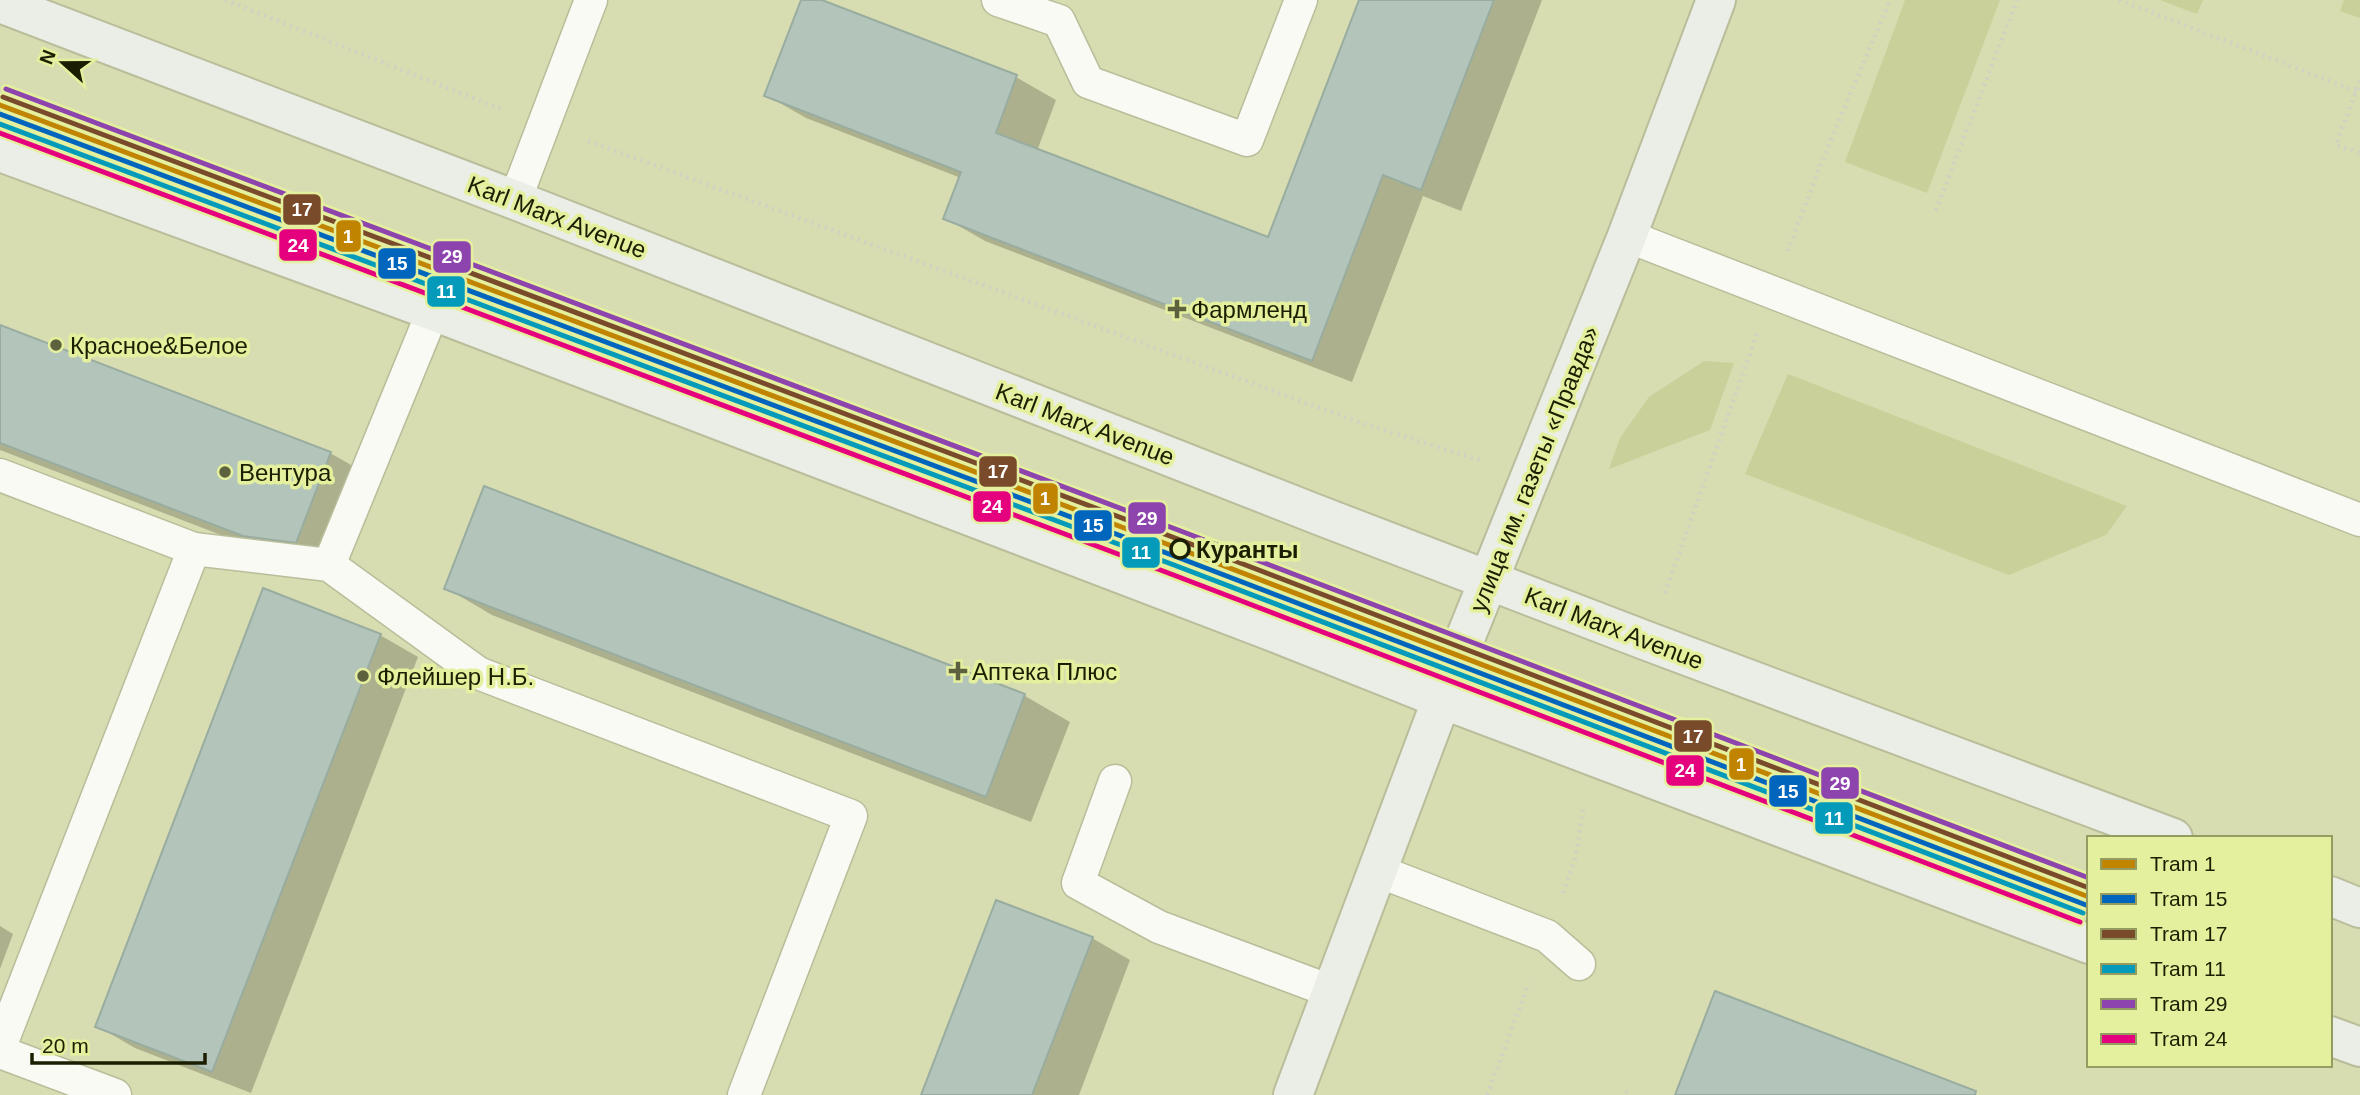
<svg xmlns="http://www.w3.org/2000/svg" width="2360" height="1095" font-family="Helvetica,sans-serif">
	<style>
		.green { fill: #c9d099 }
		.shadow { fill: #0003 }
		.building { fill: #b3c5ba; stroke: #99aca0; stroke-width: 2 }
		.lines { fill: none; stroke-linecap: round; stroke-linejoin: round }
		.lane-casing { stroke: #b9bd9a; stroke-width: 35 }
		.secondary-casing { stroke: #b9bd9a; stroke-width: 42 }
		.path { stroke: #d0d1c3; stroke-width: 4.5; stroke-dasharray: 2 5; stroke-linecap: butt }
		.lane { stroke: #f9faf3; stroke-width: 32 }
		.secondary { stroke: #eaeee7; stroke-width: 38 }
		.tram-1-casing { stroke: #e5f09e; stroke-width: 10 }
		.tram-2-casing { stroke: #e5f09e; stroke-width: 10 }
		.tram-3-casing { stroke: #e5f09e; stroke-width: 10 }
		.tram-4-casing { stroke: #e5f09e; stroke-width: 10 }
		.tram-5-casing { stroke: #e5f09e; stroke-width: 10 }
		.tram-6-casing { stroke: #e5f09e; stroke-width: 10 }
		.tram-1 { stroke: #c08400; stroke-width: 5 }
		.tram-2 { stroke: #0065bd; stroke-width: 5 }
		.tram-3 { stroke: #7a4b2a; stroke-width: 5 }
		.tram-4 { stroke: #039bb9; stroke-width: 5 }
		.tram-5 { stroke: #8e44ad; stroke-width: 5 }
		.tram-6 { stroke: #e5007d; stroke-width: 5 }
		.poi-dot { fill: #5d613e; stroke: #e5f09e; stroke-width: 2.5 }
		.stop-dot { fill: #e5f09e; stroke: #1b1e00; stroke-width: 3.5 }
		.labels { text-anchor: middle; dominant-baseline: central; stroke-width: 7; stroke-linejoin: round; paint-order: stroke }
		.street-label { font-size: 24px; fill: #1b1e00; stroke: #e5f09e }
		.poi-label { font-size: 24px; fill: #1b1e00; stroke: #e5f09e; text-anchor: start }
		.stop-label { font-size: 24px; font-weight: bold; fill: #1b1e00; stroke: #e5f09e; text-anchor: start }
		.line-badge { stroke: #e5f09e; stroke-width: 2.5 }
		.badge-label { font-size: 19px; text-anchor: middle; font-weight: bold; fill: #fff }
	</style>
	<rect width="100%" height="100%" fill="#d8ddb1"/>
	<g class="green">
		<polygon points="1905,0 2000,0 1927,193 1845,162"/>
		<polygon points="2160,0 2203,0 2197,14"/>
		<polygon points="2344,0 2360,0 2360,18 2340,11"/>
		<polygon points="1704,361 1734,363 1710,430 1609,469 1620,438 1649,397"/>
		<polygon points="1788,374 2127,506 2106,535 2009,575 1745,474"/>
	</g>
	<g class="shadow">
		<polygon points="803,0 818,0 1016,77 1056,100 1037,151 1269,240 1361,0 1542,0 1461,211 1423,196 1352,382 985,241 945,218 961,178 806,118 766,95"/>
		<polygon points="0,326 330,453 376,479 342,568 291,562 0,450"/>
		<polygon points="485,488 1025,696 1070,722 1031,822 492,615 446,588"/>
		<polygon points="380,635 418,657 251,1093 135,1048 97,1026"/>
		<polygon points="0,926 13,934 0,969"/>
		<polygon points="1092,938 1130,960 1079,1095 923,1095"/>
	</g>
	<g class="building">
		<polygon points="801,0 822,0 1017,75 996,133 1268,237 1359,0 1494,0 1421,190 1383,175 1312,361 943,219 961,172 764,96"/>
		<polygon points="0,325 331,452 296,543 243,536 0,443"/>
		<polygon points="484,486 1025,694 986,797 444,589"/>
		<polygon points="263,588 381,634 212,1072 95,1027"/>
		<polygon points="996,900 1093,937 1032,1095 921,1095"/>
		<polygon points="1715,991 1976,1091 1975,1095 1675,1095"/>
	</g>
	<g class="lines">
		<defs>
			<g id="lane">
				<polyline points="998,0 1059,21 1088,82 1247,140 1301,0"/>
				<polyline points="515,200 591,0"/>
				<polyline points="1627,236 2360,520"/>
				<polyline points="0,475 194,549 329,565 478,673 851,816 744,1095"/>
				<polyline points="329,565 433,311"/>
				<polyline points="1115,781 1078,883 1159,927 1333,992"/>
				<polyline points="1378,871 1547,936 1579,964"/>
				<polyline points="0,1047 194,549"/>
				<polyline points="0,1052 115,1095"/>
			</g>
			<g id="secondary">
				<polyline points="0,3 515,200 1321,516 1647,641 2173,838"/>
				<polyline points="0,152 433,311 1276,633 1442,699 2089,944"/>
				<polyline points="2330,896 2360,908"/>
				<polyline points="2330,1036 2360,1047"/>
				<polyline points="1293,1095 1458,656 1627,236 1716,0"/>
			</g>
		</defs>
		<use href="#lane" class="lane-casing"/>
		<use href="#secondary" class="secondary-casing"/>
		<g class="path">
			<polyline points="225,0 501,109"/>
			<polyline points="2119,0 2356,91"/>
			<polyline points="2360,81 2336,145 2360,153"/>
			<polyline points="588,141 1358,422 1483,461"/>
			<polyline points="1936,210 2017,0"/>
			<polyline points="1788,251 1818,171 1890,0"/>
			<polyline points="1665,593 1757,334"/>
			<polyline points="1563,893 1575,859 1584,806"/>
			<polyline points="1626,1091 1630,1095"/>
			<polyline points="1487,1095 1529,983"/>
		</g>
		<use href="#lane" class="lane"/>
		<use href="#secondary" class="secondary"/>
		<defs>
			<polyline id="tram-1" points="0,105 1180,549 2089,897"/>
			<polyline id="tram-2" points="0,114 1177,557 2086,905"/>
			<polyline id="tram-3" points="3,97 1183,541 2089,888"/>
			<polyline id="tram-4" points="0,124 1174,565 2083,913"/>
			<polyline id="tram-5" points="6,89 1186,533 2089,878"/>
			<polyline id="tram-6" points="0,133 1171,574 2080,922"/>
		</defs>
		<use href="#tram-1" class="tram-1-casing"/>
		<use href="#tram-2" class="tram-2-casing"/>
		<use href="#tram-3" class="tram-3-casing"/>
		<use href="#tram-4" class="tram-4-casing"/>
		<use href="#tram-5" class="tram-5-casing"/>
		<use href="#tram-6" class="tram-6-casing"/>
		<use href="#tram-1" class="tram-1"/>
		<use href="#tram-2" class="tram-2"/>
		<use href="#tram-3" class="tram-3"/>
		<use href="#tram-4" class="tram-4"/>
		<use href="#tram-5" class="tram-5"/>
		<use href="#tram-6" class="tram-6"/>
	</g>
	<g class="poi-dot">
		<path d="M1173.5 298.5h7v7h7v7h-7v7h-7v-7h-7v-7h7z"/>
		<circle cx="56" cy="345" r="7"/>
		<circle cx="225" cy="472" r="7"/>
		<path d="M954.5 660.5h7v7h7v7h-7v7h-7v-7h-7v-7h7z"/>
		<circle cx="363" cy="676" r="7"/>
	</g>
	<circle class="stop-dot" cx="1180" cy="549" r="9"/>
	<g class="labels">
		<g class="street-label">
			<text transform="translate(557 217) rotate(21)">Karl Marx Avenue</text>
			<text transform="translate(1085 424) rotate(21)">Karl Marx Avenue</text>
			<text transform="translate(1534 469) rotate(-68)">улица им. газеты «Правда»</text>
			<text transform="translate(1614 628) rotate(21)">Karl Marx Avenue</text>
		</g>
		<g class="poi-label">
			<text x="1191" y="309">Фармленд</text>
			<text x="70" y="345">Красное&amp;Белое</text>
			<text x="239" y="472">Вентура</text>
			<text x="972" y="671">Аптека Плюс</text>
			<text x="377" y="676">Флейшер Н.Б.</text>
		</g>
		<g class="stop-label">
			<text x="1196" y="549">Куранты</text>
		</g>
	</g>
	<g class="line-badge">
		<rect x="282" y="193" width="40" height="33" rx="7" fill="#7a4b2a"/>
		<rect x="335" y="219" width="27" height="34" rx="7" fill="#c08400"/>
		<rect x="278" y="228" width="40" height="34" rx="7" fill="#e5007d"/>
		<rect x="432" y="240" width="40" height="34" rx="7" fill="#8e44ad"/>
		<rect x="377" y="247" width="40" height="33" rx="7" fill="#0065bd"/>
		<rect x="426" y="275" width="40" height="33" rx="7" fill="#039bb9"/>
		<rect x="978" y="455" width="40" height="33" rx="7" fill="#7a4b2a"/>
		<rect x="1032" y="482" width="27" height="33" rx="7" fill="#c08400"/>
		<rect x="972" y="490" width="40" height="33" rx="7" fill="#e5007d"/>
		<rect x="1127" y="501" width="40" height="34" rx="7" fill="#8e44ad"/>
		<rect x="1073" y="509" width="40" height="33" rx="7" fill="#0065bd"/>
		<rect x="1121" y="536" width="40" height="33" rx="7" fill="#039bb9"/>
		<rect x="1673" y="719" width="40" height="34" rx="7" fill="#7a4b2a"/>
		<rect x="1728" y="747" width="27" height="34" rx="7" fill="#c08400"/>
		<rect x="1665" y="754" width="40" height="33" rx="7" fill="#e5007d"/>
		<rect x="1820" y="766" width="40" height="34" rx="7" fill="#8e44ad"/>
		<rect x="1768" y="774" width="40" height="34" rx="7" fill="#0065bd"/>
		<rect x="1814" y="801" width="40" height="34" rx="7" fill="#039bb9"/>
	</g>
	<g class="badge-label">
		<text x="302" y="216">17</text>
		<text x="348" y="243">1</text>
		<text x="298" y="252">24</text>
		<text x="452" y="263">29</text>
		<text x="397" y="270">15</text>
		<text x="446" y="298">11</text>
		<text x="998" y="478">17</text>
		<text x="1045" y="505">1</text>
		<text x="992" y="513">24</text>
		<text x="1147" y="525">29</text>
		<text x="1093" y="532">15</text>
		<text x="1141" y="559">11</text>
		<text x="1693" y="743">17</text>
		<text x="1741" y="771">1</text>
		<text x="1685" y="777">24</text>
		<text x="1840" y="790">29</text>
		<text x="1788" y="798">15</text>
		<text x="1834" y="825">11</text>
	</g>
	<rect x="2087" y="836" width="245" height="231" fill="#e5f09e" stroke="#949c5f" stroke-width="2"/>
	<rect x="2101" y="859" width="35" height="10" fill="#c08400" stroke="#949c5f" stroke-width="2"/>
	<text x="2150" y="871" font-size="21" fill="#1b1e00">Tram 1</text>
	<rect x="2101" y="894" width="35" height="10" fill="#0065bd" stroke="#949c5f" stroke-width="2"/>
	<text x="2150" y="906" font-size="21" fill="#1b1e00">Tram 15</text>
	<rect x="2101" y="929" width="35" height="10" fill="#7a4b2a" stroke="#949c5f" stroke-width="2"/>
	<text x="2150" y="941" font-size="21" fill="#1b1e00">Tram 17</text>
	<rect x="2101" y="964" width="35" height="10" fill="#039bb9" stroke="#949c5f" stroke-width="2"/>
	<text x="2150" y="976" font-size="21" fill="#1b1e00">Tram 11</text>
	<rect x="2101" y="999" width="35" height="10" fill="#8e44ad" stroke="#949c5f" stroke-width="2"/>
	<text x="2150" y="1011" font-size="21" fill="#1b1e00">Tram 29</text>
	<rect x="2101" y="1034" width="35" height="10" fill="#e5007d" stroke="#949c5f" stroke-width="2"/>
	<text x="2150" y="1046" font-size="21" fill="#1b1e00">Tram 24</text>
	<g transform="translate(63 63) rotate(291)" stroke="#e5f09e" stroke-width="5" paint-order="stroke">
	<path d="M0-5L12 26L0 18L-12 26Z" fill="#1b1e00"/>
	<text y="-10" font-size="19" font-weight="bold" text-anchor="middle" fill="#1b1e00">N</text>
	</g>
	<path d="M32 1053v10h173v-10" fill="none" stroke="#1b1e00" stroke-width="3.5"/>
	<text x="42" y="1053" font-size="21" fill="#1b1e00" stroke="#e5f09e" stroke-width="5" paint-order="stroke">20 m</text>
</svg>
